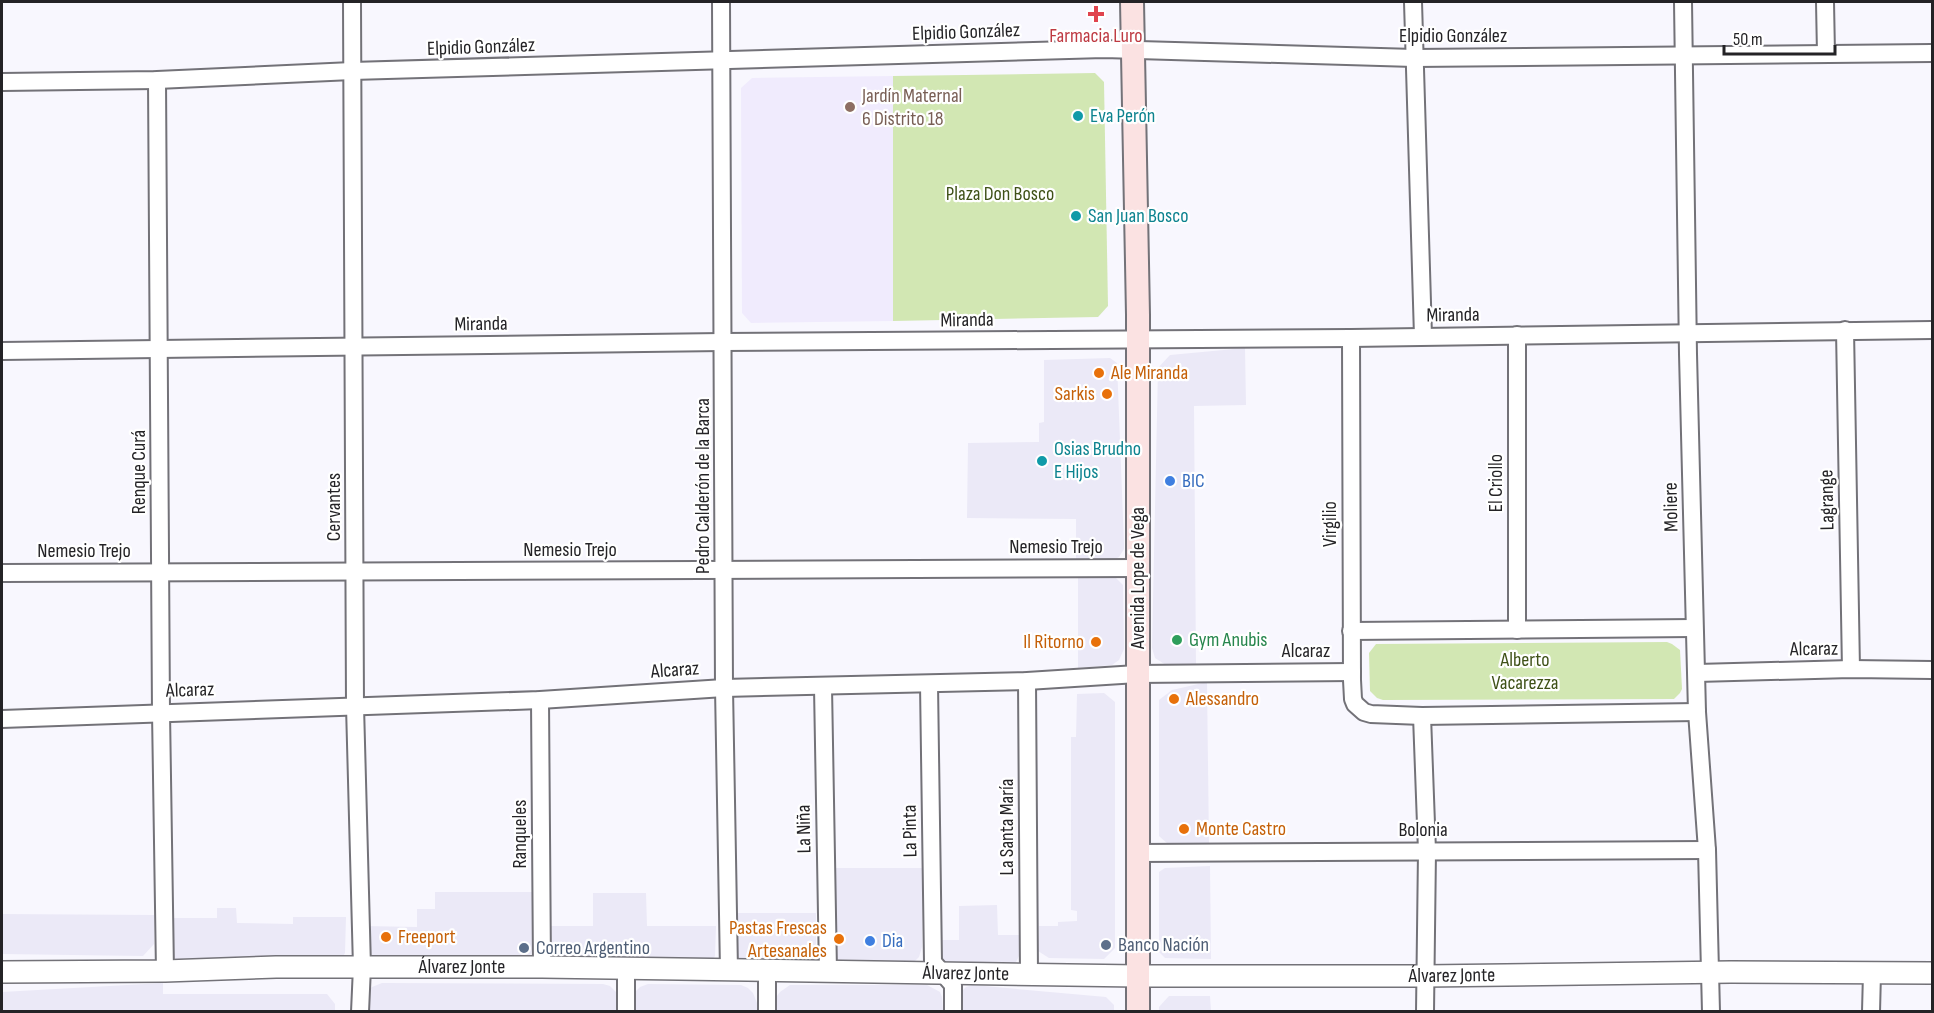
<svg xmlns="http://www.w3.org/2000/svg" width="1934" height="1013" font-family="'Sofia Sans Condensed',sans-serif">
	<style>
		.built { fill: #ebe9f7 }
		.medical { fill: #f0ebfd }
		.green { fill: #d2e7b3 }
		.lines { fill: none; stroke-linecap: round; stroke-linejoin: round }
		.minor-casing { stroke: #737278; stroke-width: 20 }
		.tertiary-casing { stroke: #737278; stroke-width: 24 }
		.secondary-casing { stroke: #737278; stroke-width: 26 }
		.minor { stroke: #fff; stroke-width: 16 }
		.tertiary { stroke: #fff; stroke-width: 21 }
		.secondary { stroke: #fbe2e2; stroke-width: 22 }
		.health-dot { fill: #e0444e; stroke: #fff; stroke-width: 2 }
		.education-dot { fill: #8d6e63; stroke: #fff; stroke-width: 2 }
		.culture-dot { fill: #0f9aa8; stroke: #fff; stroke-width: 2 }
		.food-dot { fill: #e8710a; stroke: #fff; stroke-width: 2 }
		.shop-dot { fill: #3f7fe0; stroke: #fff; stroke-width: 2 }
		.leisure-dot { fill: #2e9e5b; stroke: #fff; stroke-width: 2 }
		.service-dot { fill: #5c6f8a; stroke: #fff; stroke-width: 2 }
		.labels { text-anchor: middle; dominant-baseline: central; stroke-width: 4.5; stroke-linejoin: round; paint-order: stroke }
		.street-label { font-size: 20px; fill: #242326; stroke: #fff }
		.health-label { font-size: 20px; fill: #be3a42; stroke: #fff }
		.education-label { font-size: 20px; fill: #785e54; stroke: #fff; text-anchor: start }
		.culture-label { font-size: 20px; fill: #0d838f; stroke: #fff; text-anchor: start }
		.park-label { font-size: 20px; fill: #3f5117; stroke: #fff }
		.food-label { font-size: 20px; fill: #c56008; stroke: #fff; text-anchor: start }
		.shop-label { font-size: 20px; fill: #366cbe; stroke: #fff; text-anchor: start }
		.leisure-label { font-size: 20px; fill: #27864d; stroke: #fff; text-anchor: start }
		.service-label { font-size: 20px; fill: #4e5e75; stroke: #fff; text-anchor: start }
	</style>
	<rect width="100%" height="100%" fill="#f8f7fe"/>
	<g class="built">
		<polygon points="1245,348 1246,405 1194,406 1196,665 1166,665 1155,658 1152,648 1158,368 1170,355"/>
		<polygon points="1110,358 1117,363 1124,544 1124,549 1119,557 1113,560 1076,562 1076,519 967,518 968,443 1039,442 1039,423 1044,422 1044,360"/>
		<polygon points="1078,575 1114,576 1123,585 1124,649 1119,660 1112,665 1078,668"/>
		<polygon points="1207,682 1209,844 1168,844 1159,836 1159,700 1172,690"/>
		<polygon points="1104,693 1115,702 1115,948 1104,959 1049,958 1038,951 1039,926 1058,926 1058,922 1077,921 1077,911 1071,910 1071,737 1076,737 1077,694"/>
		<polygon points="1210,866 1211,959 1165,958 1159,952 1159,872 1165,868"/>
		<polygon points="829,868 922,868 922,947 919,957 914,962 836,964"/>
		<polygon points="435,892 533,892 533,947 529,959 370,961 364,926 417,927 417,909 435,909"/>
		<polygon points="593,893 646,893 647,926 716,926 715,956 713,960 556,964 548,955 547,926 593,926"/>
		<polygon points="997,905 998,935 1021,935 1021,952 1016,962 1012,965 950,967 940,959 936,940 959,940 959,906"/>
		<polygon points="217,908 236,908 237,923 293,924 293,917 346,917 345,953 342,959 177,961 171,953 169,918 217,918"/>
		<polygon points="734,913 816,913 816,952 813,960 810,963 742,965 736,959"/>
		<polygon points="2,914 154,915 154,944 143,956 2,954"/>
		<polygon points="163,983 163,994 327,994 335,1004 335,1011 2,1011 2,992"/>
		<polygon points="382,983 603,984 610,986 617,993 619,1012 365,1012 367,992 372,987"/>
		<polygon points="648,984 741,985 748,988 753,993 757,1003 757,1011 632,1012 635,992 640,987"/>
		<polygon points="790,985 927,985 940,992 942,997 943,1011 775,1012 777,996 780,992"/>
		<polygon points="973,985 1106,997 1114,1005 1114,1012 957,1012 960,993 966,987"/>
		<polygon points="1169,996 1210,996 1211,1011 1159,1011 1159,1007"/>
	</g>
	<polygon class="medical" points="893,76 893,321 751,323 742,313 741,88 752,78"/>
	<g class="green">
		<polygon points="1095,73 1104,82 1108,306 1098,317 893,321 893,76"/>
		<polygon points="1667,642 1672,644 1680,650 1682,689 1680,693 1674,699 1383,700 1377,698 1370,691 1369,653 1376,644"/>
	</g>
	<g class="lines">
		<defs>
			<g id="minor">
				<polyline points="352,2 355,706 362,967 360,1012"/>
				<polyline points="721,2 724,688 729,970"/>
				<polyline points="1413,2 1423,336"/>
				<polyline points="1683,2 1688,354 1697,712 1707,850 1711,1012"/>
				<polyline points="1825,2 1826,54"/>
				<polyline points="157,80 161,712 165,971"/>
				<polyline points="2,82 157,80 352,71 1104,49 1414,58 1932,53"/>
				<polyline points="1845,330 1851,669"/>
				<polyline points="1517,335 1517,630"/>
				<polyline points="1351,338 1352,680 1353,699 1355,704 1364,712 1371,714 1422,716 1697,712"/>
				<polyline points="2,351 722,342 1351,338 1932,330"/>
				<polyline points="2,573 1138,568"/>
				<polyline points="1351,631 1694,628"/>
				<polyline points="1697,673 1851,669 1932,670"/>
				<polyline points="1027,681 1029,974"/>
				<polyline points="929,684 933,962 953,985 953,1012"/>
				<polyline points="823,687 828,971"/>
				<polyline points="540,700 542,967"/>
				<polyline points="1422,716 1427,851 1425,1012"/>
				<polyline points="2,719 540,700 724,688 1027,681 1137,674 1352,672"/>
				<polyline points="1138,853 1707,850"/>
				<polyline points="626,1012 626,969"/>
				<polyline points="767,1012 767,970"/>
				<polyline points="1871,1012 1872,973"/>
			</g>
			<g id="tertiary">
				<path id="s1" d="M2,972L165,971L276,967H542L1138,976H1425L1731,972L1932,973"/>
			</g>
			<polyline id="secondary" points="1132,2 1138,315 1138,1012"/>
		</defs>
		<use href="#minor" class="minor-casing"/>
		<use href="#tertiary" class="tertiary-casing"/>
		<use href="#secondary" class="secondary-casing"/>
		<use href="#minor" class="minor"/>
		<use href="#tertiary" class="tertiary"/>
		<use href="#secondary" class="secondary"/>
	</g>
	<path class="health-dot" d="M1093 5h6v6h6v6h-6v6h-6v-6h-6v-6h6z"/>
	<circle class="education-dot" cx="850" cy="107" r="6"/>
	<g class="culture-dot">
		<circle cx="1078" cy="116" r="6"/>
		<circle cx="1076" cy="216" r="6"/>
		<circle cx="1042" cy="461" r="6"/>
	</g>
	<g class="food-dot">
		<circle cx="1099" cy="373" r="6"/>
		<circle cx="1107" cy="394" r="6"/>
		<circle cx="1096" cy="642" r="6"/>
		<circle cx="1174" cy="699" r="6"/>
		<circle cx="1184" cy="829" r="6"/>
		<circle cx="386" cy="937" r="6"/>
		<circle cx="839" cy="939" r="6"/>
	</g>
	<g class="shop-dot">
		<circle cx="1170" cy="481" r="6"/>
		<circle cx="870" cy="941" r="6"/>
	</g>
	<circle class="leisure-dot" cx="1177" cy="640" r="6"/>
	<g class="service-dot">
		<circle cx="1106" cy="945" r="6"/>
		<circle cx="524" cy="948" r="6"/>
	</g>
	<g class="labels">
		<g class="street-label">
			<text transform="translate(966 32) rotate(-2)">Elpidio González</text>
			<text x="1453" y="36">Elpidio González</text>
			<text transform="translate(481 47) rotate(-2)">Elpidio González</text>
			<text transform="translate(1453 315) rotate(-1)">Miranda</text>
			<text transform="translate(967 320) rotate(-1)">Miranda</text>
			<text transform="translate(481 324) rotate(-1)">Miranda</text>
			<text transform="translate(139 472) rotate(-90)">Renque Curá</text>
			<text transform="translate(1496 483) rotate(-90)">El Criollo</text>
			<text transform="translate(703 486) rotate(-90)">Pedro Calderón de la Barca</text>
			<text transform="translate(1827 500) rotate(-91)">Lagrange</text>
			<text transform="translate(334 507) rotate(-90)">Cervantes</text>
			<text transform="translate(1671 507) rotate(-91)">Moliere</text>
			<text transform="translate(1330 524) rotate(-90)">Virgilio</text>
			<text x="1056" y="547">Nemesio Trejo</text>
			<text x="570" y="550">Nemesio Trejo</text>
			<text x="84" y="551">Nemesio Trejo</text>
			<text transform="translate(1138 578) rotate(-90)">Avenida Lope de Vega</text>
			<text transform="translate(1814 649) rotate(-1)">Alcaraz</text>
			<text x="1306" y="651">Alcaraz</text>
			<text transform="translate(675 670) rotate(-4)">Alcaraz</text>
			<text transform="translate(190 690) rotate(-2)">Alcaraz</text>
			<text transform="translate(1007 827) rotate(-90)">La Santa María</text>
			<text transform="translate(804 829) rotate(-91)">La Niña</text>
			<text x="1423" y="830">Bolonia</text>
			<text transform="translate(910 831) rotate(-91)">La Pinta</text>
			<text transform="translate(520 834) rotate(-90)">Ranqueles</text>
			<text stroke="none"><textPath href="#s1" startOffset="460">Álvarez Jonte</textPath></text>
			<text stroke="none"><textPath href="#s1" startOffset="964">Álvarez Jonte</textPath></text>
			<text stroke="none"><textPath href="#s1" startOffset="1450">Álvarez Jonte</textPath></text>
		</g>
		<g class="health-label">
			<text x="1096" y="36">Farmacia Luro</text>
		</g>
		<g class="education-label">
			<text x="862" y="96">Jardín Maternal<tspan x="862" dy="23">6 Distrito 18</tspan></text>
		</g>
		<g class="culture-label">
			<text x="1090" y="116">Eva Perón</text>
			<text x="1088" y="216">San Juan Bosco</text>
			<text x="1054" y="449">Osias Brudno<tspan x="1054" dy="23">E Hijos</tspan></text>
		</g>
		<g class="park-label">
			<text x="1000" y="194">Plaza Don Bosco</text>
			<text x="1525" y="660">Alberto<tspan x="1525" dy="23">Vacarezza</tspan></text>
		</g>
		<g class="food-label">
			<text x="1111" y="373">Ale Miranda</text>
			<text x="1095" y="394" text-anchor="end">Sarkis</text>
			<text x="1084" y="642" text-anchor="end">Il Ritorno</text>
			<text x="1186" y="699">Alessandro</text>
			<text x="1196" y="829">Monte Castro</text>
			<text x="827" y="928" text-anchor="end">Pastas Frescas<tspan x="827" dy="23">Artesanales</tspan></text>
			<text x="398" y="937">Freeport</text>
		</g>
		<g class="shop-label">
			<text x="1182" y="481">BIC</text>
			<text x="882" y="941">Dia</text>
		</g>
		<g class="leisure-label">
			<text x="1189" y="640">Gym Anubis</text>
		</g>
		<g class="service-label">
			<text x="1118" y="945">Banco Nación</text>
			<text x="536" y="948">Correo Argentino</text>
		</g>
	</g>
	<rect width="1934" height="1013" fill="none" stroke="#242326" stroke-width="6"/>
	<path d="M1724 45v9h111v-9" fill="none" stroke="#242326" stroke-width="3"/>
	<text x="1733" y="45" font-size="18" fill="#242326" stroke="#ffffff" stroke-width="4.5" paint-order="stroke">50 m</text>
</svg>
